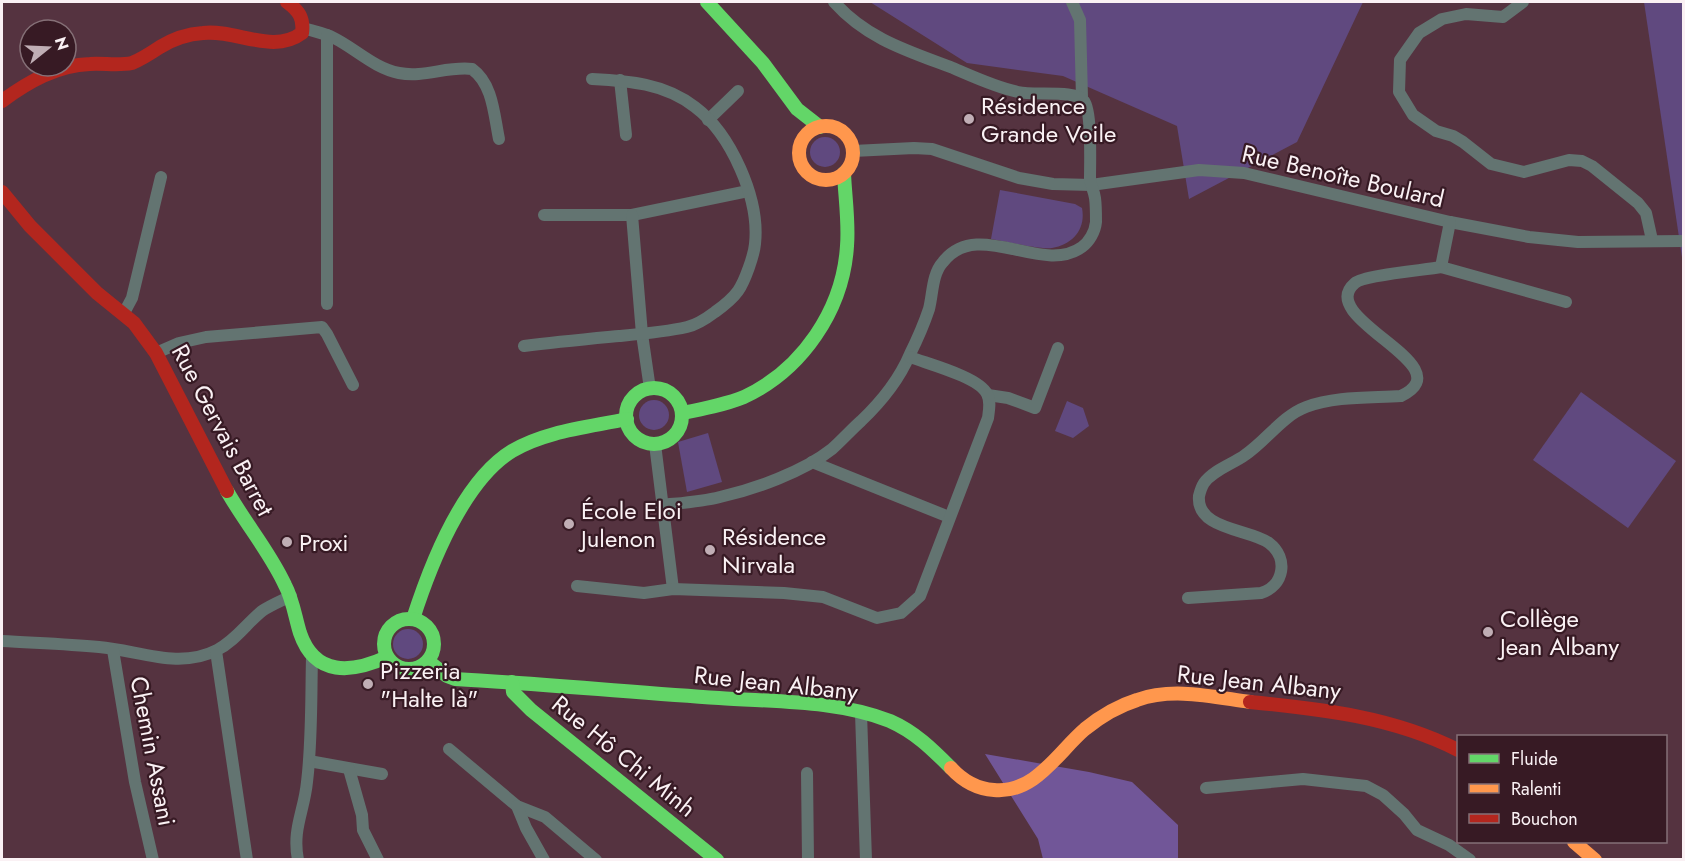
<svg xmlns="http://www.w3.org/2000/svg" width="1685" height="861" font-family="Jost,sans-serif">
	<style>
		.green { fill: #60497f }
		.forest { fill: #715698 }
		.lines { fill: none; stroke-linecap: round; stroke-linejoin: round }
		.street { stroke: #637471; stroke-width: 12 }
		.fast { stroke: #63d668; stroke-width: 14 }
		.slow { stroke: #ff974d; stroke-width: 14 }
		.jam { stroke: #b3261e; stroke-width: 14 }
		.poi-dot { fill: #c0aeb5; stroke: #371a24; stroke-width: 2 }
		.labels { text-anchor: middle; dominant-baseline: central; stroke-width: 4.5; stroke-linejoin: round; paint-order: stroke }
		.poi-label { font-size: 24px; fill: #faf1f4; stroke: #371a24; text-anchor: start }
		.street-label { font-size: 24px; fill: #faf1f4; stroke: #371a24 }
	</style>
	<rect width="100%" height="100%" fill="#553340"/>
	<g class="green">
		<polygon points="870,2 1363,2 1297,142 1189,199 1177,126 1063,76 967,63"/>
		<polygon points="1644,2 1683,2 1683,264"/>
		<circle cx="825" cy="152" r="15"/>
		<path d="M1000,190L1075,204L1082,208C1086,229 1073,244 1052,248C1040,250 1005,241 991,239Z"/>
		<polygon points="1581,392 1676,461 1628,528 1533,460"/>
		<circle cx="654" cy="415" r="15"/>
		<polygon points="1067,401 1083,408 1089,426 1073,438 1055,431"/>
		<polygon points="708,433 722,482 687,492 678,442"/>
		<circle cx="408" cy="644" r="15"/>
	</g>
	<polygon class="forest" points="985,754 1089,772 1132,782 1178,825 1178,859 1043,859 1038,839"/>
	<g class="lines">
		<g class="street">
			<polyline points="1072,2 1080,20 1082,98"/>
			<polyline points="1523,2 1503,17 1466,14 1442,19 1419,33 1400,60 1399,92 1413,115 1436,131 1453,136 1463,142 1491,164 1524,172 1569,160 1582,161 1592,166 1638,203 1646,213 1652,240"/>
			<path d="M303,28C313,31 324,33 334,38C356,49 374,68 399,73C424,78 447,66 472,69C493,84 494,115 499,139"/>
			<polyline points="327,35 327,304"/>
			<polyline points="620,80 626,135"/>
			<polyline points="708,120 738,91"/>
			<polyline points="853,151 914,148 932,149 1019,178 1053,184 1091,185 1199,170 1244,173 1450,222 1529,237 1578,242 1684,241"/>
			<polyline points="544,215 632,215 748,191"/>
			<polyline points="632,215 642,334 650,389"/>
			<polyline points="1441,267 1566,302"/>
			<polyline points="124,313 132,298 161,177"/>
			<path d="M524,346C556,342 588,339 619,336C641,334 665,332 687,327C696,325 707,318 715,312C722,307 733,298 738,291C745,281 754,255 755,244C760,199 731,134 695,107C664,83 629,81 592,79"/>
			<polyline points="156,353 179,343 206,337 322,327 327,334 353,385"/>
			<polyline points="988,395 1008,398 1035,408 1058,348"/>
			<polyline points="655,444 673,589"/>
			<polyline points="812,462 949,517"/>
			<path d="M661,505C680,503 701,502 720,497C755,489 803,472 832,449C842,440 851,430 861,421C881,402 899,380 910,354C917,340 924,324 929,309C933,293 932,274 943,262C978,217 1042,276 1082,247C1089,242 1095,232 1096,222C1096,215 1096,205 1095,198C1094,191 1091,186 1090,179C1090,163 1092,111 1084,101C1076,89 1034,96 1018,92C995,87 974,77 953,68C908,51 867,39 834,2"/>
			<path d="M577,586L644,593L673,589L784,593L823,597L877,618L901,613L920,596L988,418C989,410 991,401 987,394C979,377 928,364 910,357"/>
			<path d="M1188,598L1261,593C1284,586 1289,558 1269,543C1250,529 1196,530 1199,496C1200,492 1202,486 1204,483C1213,470 1233,464 1245,455C1266,441 1282,416 1306,407C1335,396 1370,398 1401,396C1466,365 1313,319 1355,283C1364,275 1426,270 1441,267L1450,222"/>
			<path d="M2,641C34,643 66,644 99,647C138,650 178,670 217,650C235,641 247,623 262,611C271,605 281,601 291,596"/>
			<polyline points="113,650 135,782 153,860"/>
			<polyline points="216,651 247,860"/>
			<polyline points="861,713 866,860"/>
			<polyline points="449,749 517,806 545,817 596,860"/>
			<polyline points="309,761 382,774"/>
			<polyline points="349,769 362,815 363,830 378,860"/>
			<polyline points="807,773 808,860"/>
			<polyline points="1206,788 1303,779 1366,786 1383,795 1404,814 1417,830 1449,845 1470,860"/>
			<polyline points="517,806 526,828 544,860"/>
			<path d="M298,860C292,829 304,812 307,782C312,741 311,699 312,657"/>
		</g>
		<g class="fast">
			<polyline points="707,2 763,63 797,109 820,127"/>
			<circle cx="654" cy="416" r="28"/>
			<path d="M682,413C703,409 724,405 744,397C802,370 843,310 847,246C849,222 845,197 844,173"/>
			<path d="M227,491C245,523 270,552 285,585C293,600 295,617 300,633C315,677 352,673 387,657"/>
			<path d="M413,619C430,566 463,481 512,451C545,431 590,427 627,419"/>
			<circle cx="409" cy="644" r="25"/>
			<path d="M428,661L447,676L455,679C543,684 631,692 719,698C774,702 837,700 890,721C915,732 932,749 951,768"/>
			<polyline points="512,682 513,692 531,710 717,860"/>
		</g>
		<g class="slow">
			<circle cx="826" cy="153" r="27"/>
			<path d="M951,768C963,781 977,789 994,790C1035,794 1058,752 1085,729C1101,716 1118,706 1137,700C1173,687 1213,697 1250,702"/>
			<polyline points="1574,842 1595,860"/>
		</g>
		<g class="jam">
			<path d="M2,101C28,82 57,65 90,64C104,63 118,66 132,63C142,59 151,53 160,47C173,39 188,34 203,33C236,29 273,55 302,33C304,18 299,11 287,2"/>
			<polyline points="2,192 30,226 97,293 134,323 156,353 227,491"/>
			<path d="M1250,702C1322,709 1393,717 1458,750"/>
		</g>
	</g>
	<g class="poi-dot">
		<circle cx="969" cy="119" r="6"/>
		<circle cx="569" cy="524" r="6"/>
		<circle cx="287" cy="542" r="6"/>
		<circle cx="710" cy="550" r="6"/>
		<circle cx="1488" cy="632" r="6"/>
		<circle cx="368" cy="684" r="6"/>
	</g>
	<g class="labels">
		<g class="poi-label">
			<text x="981" y="105">Résidence<tspan x="981" dy="28">Grande Voile</tspan></text>
			<text x="581" y="510">École Eloi<tspan x="581" dy="28">Julenon</tspan></text>
			<text x="722" y="536">Résidence<tspan x="722" dy="28">Nirvala</tspan></text>
			<text x="299" y="542">Proxi</text>
			<text x="1500" y="618">Collège<tspan x="1500" dy="28">Jean Albany</tspan></text>
			<text x="380" y="670">Pizzeria<tspan x="380" dy="28">"Halte là"</tspan></text>
		</g>
		<g class="street-label">
			<text transform="translate(1343 176) rotate(13)">Rue Benoîte Boulard</text>
			<text transform="translate(223 430) rotate(62)">Rue Gervais Barret</text>
			<text transform="translate(1259 682) rotate(6)">Rue Jean Albany</text>
			<text transform="translate(776 683) rotate(6)">Rue Jean Albany</text>
			<text transform="translate(153 751) rotate(79)">Chemin Assani</text>
			<text transform="translate(624 756) rotate(39)">Rue Hô Chi Minh</text>
		</g>
	</g>
	<rect width="1685" height="861" fill="none" stroke="#faf1f4" stroke-width="6"/>
	<rect x="1457" y="735" width="210" height="108" fill="#371a24" stroke="#857077" stroke-width="1.5"/>
	<rect x="1469" y="754" width="30" height="9" fill="#63d668" stroke="#857077" stroke-width="1.5"/>
	<text x="1511" y="765" font-size="18" fill="#faf1f4">Fluide</text>
	<rect x="1469" y="784" width="30" height="9" fill="#ff974d" stroke="#857077" stroke-width="1.5"/>
	<text x="1511" y="795" font-size="18" fill="#faf1f4">Ralenti</text>
	<rect x="1469" y="814" width="30" height="9" fill="#b3261e" stroke="#857077" stroke-width="1.5"/>
	<text x="1511" y="825" font-size="18" fill="#faf1f4">Bouchon</text>
	<g transform="translate(48 48) rotate(72)"><circle r="28" fill="#371a24" stroke="#857077" stroke-width="1.5"/>
	<path d="M0-4.5L10 22L0 15L-10 22Z" fill="#c0aeb5"/>
	<text y="-9" font-size="16" font-weight="bold" text-anchor="middle" fill="#faf1f4">N</text>
	</g>
</svg>
